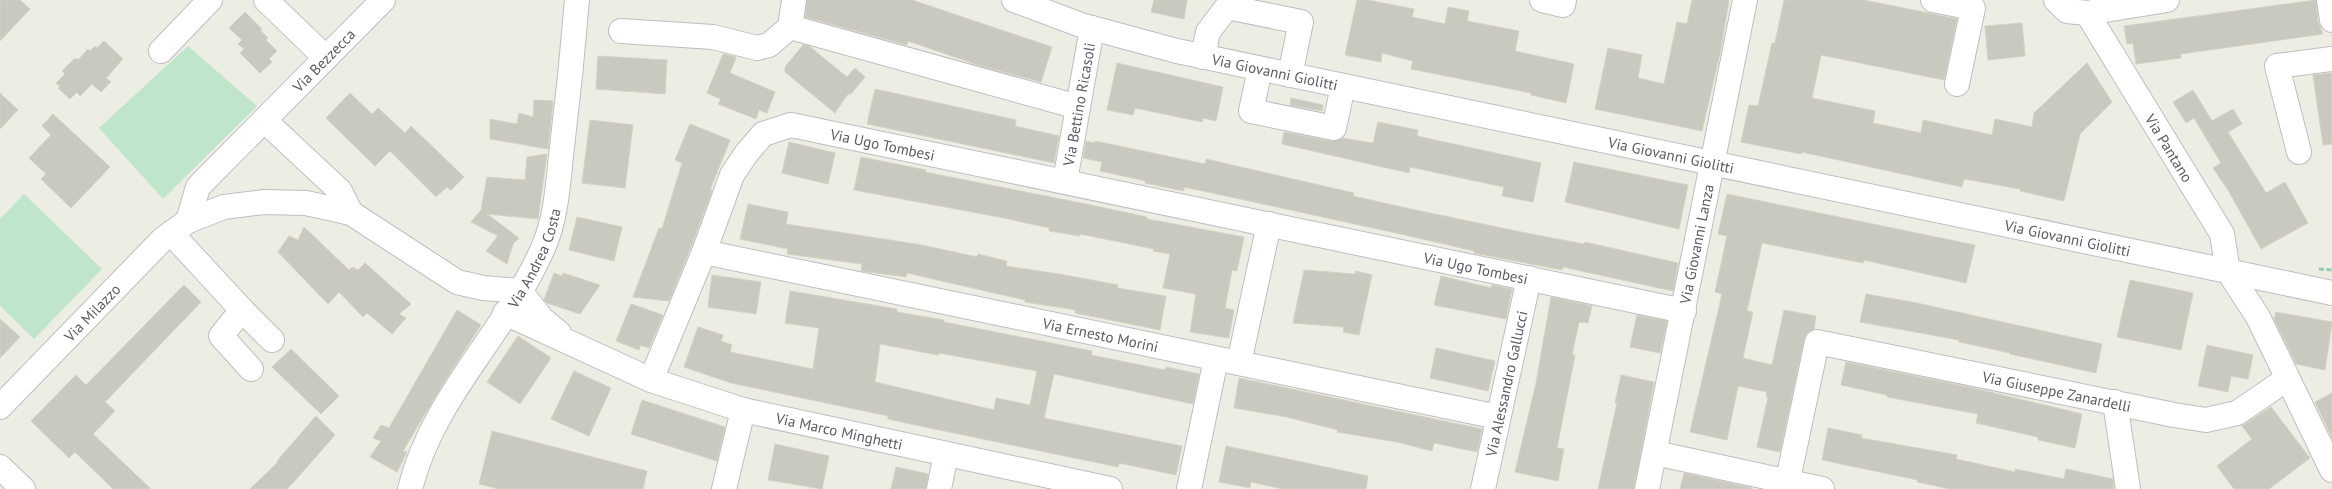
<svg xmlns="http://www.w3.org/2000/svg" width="2332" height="489" font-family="'PT Sans',sans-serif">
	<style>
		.green { fill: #bfe6cb }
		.building { fill: #c9c9bf; stroke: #d3d3c1; fill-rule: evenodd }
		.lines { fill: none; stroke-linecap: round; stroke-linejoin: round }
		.minor-casing { stroke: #bdbec5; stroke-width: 26 }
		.path { stroke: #98c7b4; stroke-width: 3; stroke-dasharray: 5 2.5; stroke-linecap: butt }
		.minor { stroke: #fff; stroke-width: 24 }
		.labels { text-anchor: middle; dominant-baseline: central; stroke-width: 5; stroke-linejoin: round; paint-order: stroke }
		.street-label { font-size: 15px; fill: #5b5c64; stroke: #fff }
	</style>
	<rect width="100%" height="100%" fill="#edeee3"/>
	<g class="green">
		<polygon points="188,46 257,106 163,199 99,128"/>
		<polygon points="24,194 102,269 34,339 0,306 0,219"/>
	</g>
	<g class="building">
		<polygon points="0,0 20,0 30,9 0,41"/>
		<polygon points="807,0 912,0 1052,47 1041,82 981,66 908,41 907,45 805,17"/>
		<polygon points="1154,0 1187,0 1184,19 1151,12"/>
		<polygon points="1357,0 1368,0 1414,9 1412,17 1445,24 1448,7 1469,11 1467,21 1519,31 1515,51 1574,64 1566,103 1531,95 1531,93 1411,69 1413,61 1382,53 1381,62 1345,55"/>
		<polygon points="1692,0 1729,0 1721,49 1702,131 1595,109 1608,48 1642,55 1638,78 1664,84 1677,22 1687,24"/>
		<polygon points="1784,0 1864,0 1957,19 1944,80 1821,55 1812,98 1875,111 1873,123 1921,133 1923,120 1992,135 1995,119 2032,127 2034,113 2087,63 2112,102 2080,134 2064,201 2020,191 2020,189 1964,179 1962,187 1802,152 1801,154 1741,142 1749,105 1758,106 1772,43 1775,43"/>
		<polygon points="2316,0 2318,22 2323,34 2181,54 2181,58 2136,64 2133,43 2127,44 2124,26"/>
		<polygon points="245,12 262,29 260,30 268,38 266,40 277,51 269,59 272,62 260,73 240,53 244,49 238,44 242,40 229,28"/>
		<polygon points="2022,23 2025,56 1988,60 1985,26"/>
		<polygon points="104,41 123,59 106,78 111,82 101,92 92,84 80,96 77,92 70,99 58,88 60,86 56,83 65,74 62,71 72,61 76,58 78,60 88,49 90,51 95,46 97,48"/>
		<polygon points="803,45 809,46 847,77 855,68 865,77 851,94 848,94 835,113 785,72 785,67"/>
		<polygon points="723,54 736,57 730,73 775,92 767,113 759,110 756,119 718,104 721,99 707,93"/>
		<polygon points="598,56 667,60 665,94 596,89"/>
		<polygon points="1117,63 1223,87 1216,121 1203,118 1202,122 1135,108 1133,115 1107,110"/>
		<polygon points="2332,73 2332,144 2323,145 2313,75"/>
		<polygon points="875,89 1016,120 1015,126 1059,136 1054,163 867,124"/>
		<polygon points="2193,90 2212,121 2233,109 2242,124 2228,132 2266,193 2285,182 2308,223 2261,249 2228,190 2213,168 2221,163 2194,118 2186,123 2173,102"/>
		<polygon points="0,93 18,110 0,129"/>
		<polygon points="350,93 372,114 378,108 405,133 411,126 464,177 451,190 447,187 436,197 390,151 375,166 326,118"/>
		<polygon points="1291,98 1323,105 1322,111 1290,105"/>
		<polygon points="534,100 553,101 548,149 490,139 490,119 517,124 519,113 533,117"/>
		<polygon points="53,114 110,167 71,208 41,179 46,174 29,158 51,135 42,126"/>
		<polygon points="590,120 633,125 625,188 582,183"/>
		<polygon points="1378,122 1418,130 1417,136 1541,163 1533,202 1502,196 1504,187 1410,167 1409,173 1282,144 1284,132 1331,141 1342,138 1373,143"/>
		<polygon points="690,124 730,140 710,190 712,190 691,247 669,301 633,297 659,228 662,229 682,163 675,160"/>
		<polygon points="1086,141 1095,143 1095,141 1205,164 1206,159 1354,193 1353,196 1406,208 1531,234 1584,244 1585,242 1678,263 1673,291 1563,267 1562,270 1474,253 1474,251 1414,237 1240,199 1184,187 1184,191 1145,183 1146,181 1100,171 1102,162 1083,158"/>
		<polygon points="789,142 835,153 828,184 782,173"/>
		<polygon points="547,154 538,219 487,214 519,238 513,244 507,264 486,251 498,236 471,222 481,210 487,177 525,180 527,157"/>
		<polygon points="861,157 926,170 925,172 1086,204 1147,217 1147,219 1244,237 1237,271 1232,270 1225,308 1234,310 1229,338 1190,332 1196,294 1163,288 1170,254 1153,251 1154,249 1080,234 1080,236 1049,231 1049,228 999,217 854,190"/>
		<polygon points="1574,162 1688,185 1679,229 1565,202"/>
		<polygon points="1727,194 1975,245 1966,283 1864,260 1863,263 1762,243 1747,311 1753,312 1743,358 1772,365 1784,310 1816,316 1814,329 1807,333 1804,339 1780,452 1757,447 1768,397 1766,396 1767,392 1738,386 1727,440 1690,432 1722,294 1715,292 1727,236 1718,234"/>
		<polygon points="748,204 788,212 786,224 922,245 977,257 978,254 1007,261 1006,266 1065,275 1118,285 1117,288 1166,296 1160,330 1075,313 1076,310 1025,302 1025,300 907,273 906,277 861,271 862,264 787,254 788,249 740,239"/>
		<polygon points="577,217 622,227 614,261 569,250"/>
		<polygon points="304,227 349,270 353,267 358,270 365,263 411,304 399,314 406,318 392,334 367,313 363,317 339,292 328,304 278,252 289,236 298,240"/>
		<polygon points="1304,270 1355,274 1356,271 1372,275 1359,335 1343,332 1344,327 1293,323"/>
		<polygon points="554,273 562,276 563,273 600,285 580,314 547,303 544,300"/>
		<polygon points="712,275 761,282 756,314 708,307"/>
		<polygon points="1441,276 1491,288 1492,285 1512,289 1506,319 1434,305"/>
		<polygon points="2130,280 2193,293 2181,350 2117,337"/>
		<polygon points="184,285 201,302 105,402 115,411 93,434 151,489 113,489 75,452 69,458 31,421 76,375 86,385"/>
		<path d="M790,291L897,309V312L944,320V322L1092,351L1091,355L1165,370L1166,367L1199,374L1193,404L1054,374L1044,418L1182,446L1176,475L1119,463L1118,467L920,426L888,419V416L731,383L684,367L698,327L723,335L721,341L732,345L730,352L813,369L819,328L785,323ZM880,344L938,355L939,353L1037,371L1030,405L996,398L994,410L875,382Z"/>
		<polygon points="1866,294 1917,303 2102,344 2096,373 2010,354 2010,353 1959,342 1959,340 1860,322"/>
		<polygon points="1551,297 1592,306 1588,323 1579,322 1572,355 1575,355 1557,448 1564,449 1558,481 1515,472 1536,383"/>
		<polygon points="631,304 663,315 649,348 640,345 639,350 616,341"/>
		<polygon points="457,310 481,325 441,387 403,451 407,452 397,472 370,457 381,441 373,438 381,425 389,428"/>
		<polygon points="2276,312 2332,322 2325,370 2296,364 2274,319"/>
		<polygon points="1637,315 1667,321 1660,353 1630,347"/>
		<polygon points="0,319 20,337 0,358"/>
		<polygon points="518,336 551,358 520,404 487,382"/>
		<polygon points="2207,345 2253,355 2248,379 2231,376 2228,392 2198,386"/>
		<polygon points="1436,348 1495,361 1488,391 1430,378"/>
		<polygon points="291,349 339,396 321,414 272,367"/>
		<polygon points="1846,362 1973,388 2082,414 2075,448 2038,440 2038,437 1976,423 1978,414 1887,397 1887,395 1841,385"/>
		<polygon points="574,371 611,388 589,436 551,419"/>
		<polygon points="1621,375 1654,382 1634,489 1598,489 1617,403 1615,403"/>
		<polygon points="1239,378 1482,429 1477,452 1434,443 1432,451 1397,442 1337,432 1338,430 1287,417 1234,408"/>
		<polygon points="2332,393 2332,438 2315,402"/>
		<polygon points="642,400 725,427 717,461 631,434"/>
		<polygon points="2271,407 2310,458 2269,489 2234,489 2217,466 2252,439 2242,426"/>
		<polygon points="316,416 335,435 292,484 287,489 250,489 278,462 277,461"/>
		<polygon points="1828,428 1862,435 1861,438 1957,455 1956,459 2015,472 2015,469 2064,479 2066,469 2113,479 2114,489 1950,489 1917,482 1918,480 1822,460"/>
		<polygon points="492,431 647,471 643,489 499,489 479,484"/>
		<polygon points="775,444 829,456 822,489 768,480"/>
		<polygon points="1226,446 1368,476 1366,489 1283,489 1251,482 1250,488 1219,482"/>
		<polygon points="896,467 928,474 926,489 891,489"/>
		<polygon points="1684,473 1752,488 1752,489 1680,489"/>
	</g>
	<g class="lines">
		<defs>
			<g id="minor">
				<polyline points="266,0 326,58"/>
				<path id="s1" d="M1014,0L1081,25L1177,51L2332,293"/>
				<polyline points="1542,0 1563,5 1564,0"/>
				<polyline points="1933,0 1973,8 1957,84"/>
				<polyline points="2056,0 2067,11 2087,13 2167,0"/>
				<polyline points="2329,0 2332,20"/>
				<path id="s2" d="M2087,13L2222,234L2228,271L2258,317L2332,470"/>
				<polyline points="790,27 1078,107"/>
				<polyline points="621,31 713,37 757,48 769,45 790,27 794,0"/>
				<polyline points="161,51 210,0"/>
				<polyline points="1203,57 1208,32 1227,7 1301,22 1290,75"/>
				<polyline points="1260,69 1251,111 1334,128 1343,86"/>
				<polyline points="264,120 340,191 351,213"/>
				<polyline points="2299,152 2277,66 2332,59"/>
				<path id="s3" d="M1065,181L1092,28"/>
				<path id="s4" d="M188,221L198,187L383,0"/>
				<polyline points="171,233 242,310 221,336 251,369"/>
				<path id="s5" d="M704,252L1498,417"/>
				<polyline points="520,291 542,319 559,333"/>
				<polyline points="242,310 272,340"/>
				<path id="s6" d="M505,313L651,380L743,410L1110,489"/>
				<polyline points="1239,363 1269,224"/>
				<path id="s7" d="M651,380L704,252L732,175L746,154L763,134L791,125L1684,311"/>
				<polyline points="2115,402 2128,489"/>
				<path id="s8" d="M0,407L162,240L188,221L224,207L264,202L306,203L351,213L457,282L483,288L520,291"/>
				<polyline points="1655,453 1822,489"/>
				<polyline points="0,467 23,489"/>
				<path id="s9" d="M410,489C433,396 506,333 543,248C557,217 558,181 562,147C568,98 573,49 577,0"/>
				<polyline points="724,489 743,410"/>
				<polyline points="939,489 946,454"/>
				<polyline points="1189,489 1216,359"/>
				<path id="s10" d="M1483,489L1529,278"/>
				<path id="s11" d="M1647,489L1745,0"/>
				<path id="s12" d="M1786,489L1817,342L2174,415L2206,420L2237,413L2287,379"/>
			</g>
		</defs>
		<use href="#minor" class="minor-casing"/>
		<polyline class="path" points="2319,269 2332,270"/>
		<use href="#minor" class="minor"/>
	</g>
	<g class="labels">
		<g class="street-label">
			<text stroke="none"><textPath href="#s4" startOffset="214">Via Bezzecca</textPath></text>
			<text stroke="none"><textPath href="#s1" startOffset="271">Via Giovanni Giolitti</textPath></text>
			<text stroke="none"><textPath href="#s3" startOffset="78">Via Bettino Ricasoli</textPath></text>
			<text stroke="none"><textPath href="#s7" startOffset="395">Via Ugo Tombesi</textPath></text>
			<text stroke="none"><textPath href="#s2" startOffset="158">Via Pantano</textPath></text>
			<text stroke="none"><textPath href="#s1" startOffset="676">Via Giovanni Giolitti</textPath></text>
			<text stroke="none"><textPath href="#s1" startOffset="1081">Via Giovanni Giolitti</textPath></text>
			<text stroke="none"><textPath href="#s11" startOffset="250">Via Giovanni Lanza</textPath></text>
			<text stroke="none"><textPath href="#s9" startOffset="264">Via Andrea Costa</textPath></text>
			<text stroke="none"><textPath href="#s7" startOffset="1001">Via Ugo Tombesi</textPath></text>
			<text stroke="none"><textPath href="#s8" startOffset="132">Via Milazzo</textPath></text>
			<text stroke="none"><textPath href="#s5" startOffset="405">Via Ernesto Morini</textPath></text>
			<text stroke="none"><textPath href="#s10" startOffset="108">Via Alessandro Gallucci</textPath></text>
			<text stroke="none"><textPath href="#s12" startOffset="395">Via Giuseppe Zanardelli</textPath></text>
			<text stroke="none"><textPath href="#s6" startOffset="356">Via Marco Minghetti</textPath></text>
		</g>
	</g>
</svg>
